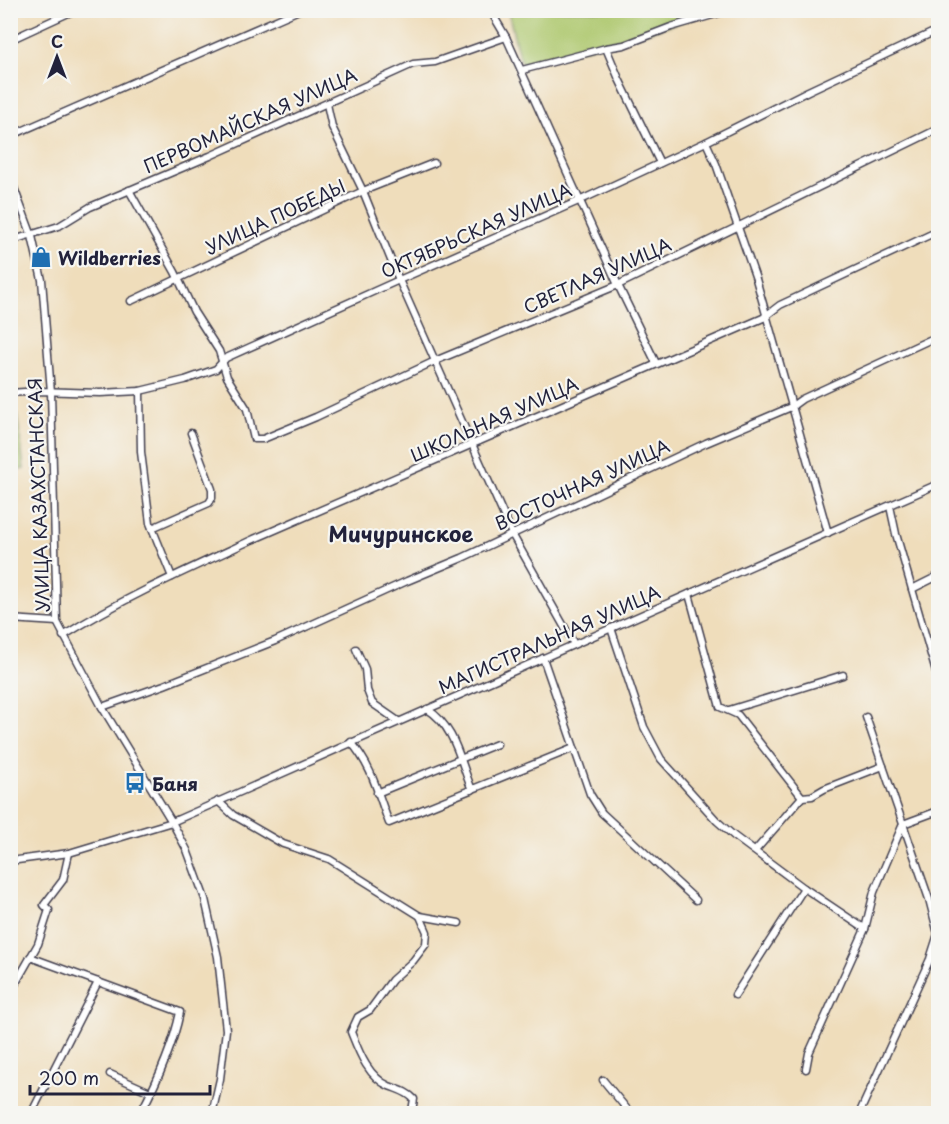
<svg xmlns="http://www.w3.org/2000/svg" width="949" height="1124" font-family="'Playpen Sans',sans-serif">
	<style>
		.green { fill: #aec86e; stroke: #687554; stroke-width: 1.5 }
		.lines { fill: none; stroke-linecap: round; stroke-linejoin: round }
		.minor-casing { stroke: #413e4e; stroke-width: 9 }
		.minor { stroke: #fff; stroke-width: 6 }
		.labels { text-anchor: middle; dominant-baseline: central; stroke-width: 4.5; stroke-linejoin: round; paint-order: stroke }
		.street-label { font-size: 18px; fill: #22223b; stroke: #f6f6f2 }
		.poi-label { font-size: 18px; font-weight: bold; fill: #22223b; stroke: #f6f6f2; text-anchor: start }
		.quarter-label { font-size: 21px; font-weight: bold; fill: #22223b; stroke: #f6f6f2 }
	</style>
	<rect width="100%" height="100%" fill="#f6f6f2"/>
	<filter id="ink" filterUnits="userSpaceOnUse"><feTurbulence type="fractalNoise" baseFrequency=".0167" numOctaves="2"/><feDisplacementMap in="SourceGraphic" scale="12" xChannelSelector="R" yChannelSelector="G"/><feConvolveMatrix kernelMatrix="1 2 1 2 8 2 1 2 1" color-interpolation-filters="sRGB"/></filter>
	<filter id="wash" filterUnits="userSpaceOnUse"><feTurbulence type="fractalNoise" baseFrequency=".008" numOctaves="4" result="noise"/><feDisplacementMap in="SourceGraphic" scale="24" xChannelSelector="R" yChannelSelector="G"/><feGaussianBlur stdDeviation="1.35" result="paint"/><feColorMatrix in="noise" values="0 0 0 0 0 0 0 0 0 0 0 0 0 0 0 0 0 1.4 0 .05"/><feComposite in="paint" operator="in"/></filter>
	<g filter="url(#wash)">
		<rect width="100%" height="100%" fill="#efddbb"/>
		<g class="green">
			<polygon points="508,11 508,10 714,11 642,34 523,65 517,49"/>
			<polygon points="11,414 17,414 24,469 11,471"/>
		</g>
	</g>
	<g filter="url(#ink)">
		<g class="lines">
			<defs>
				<g id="minor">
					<polyline points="490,10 506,37 618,285 656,363"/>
					<polyline points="10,40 75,10"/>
					<polyline points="606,48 619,79 660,163"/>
					<polyline points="522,70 606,48 624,45 671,27 730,10"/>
					<polyline points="327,104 332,127 363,191 399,280 512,534 574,644"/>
					<polyline points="10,136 299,10"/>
					<polyline points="706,142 716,164 756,279 828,533"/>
					<polyline points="10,177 32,236 42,280 51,392 57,622 102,707 172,822 187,850 205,899 218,957 226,1030 220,1079 212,1114"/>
					<polyline points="129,190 175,272 194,312 219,351 227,377 247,409 254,439 263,439 316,417 435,361 618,285 938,129"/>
					<polyline points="10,241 59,226 90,207 210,156 413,64 435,62 506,37"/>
					<polyline points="131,301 363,191 434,163"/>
					<polyline points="140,391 141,452 150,523 172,577"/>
					<polyline points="10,393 39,391 100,393 140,391 185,380 216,369 226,358 399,280 581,200 706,142 808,91 938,30"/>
					<polyline points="890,506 896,534 938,679"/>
					<polyline points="152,528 209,503 212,498 212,489 191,433"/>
					<polyline points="912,589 938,576"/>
					<polyline points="689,594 720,707 738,715 802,797 812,796 824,789 883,766"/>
					<polyline points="10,619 57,622"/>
					<polyline points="611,628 644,727 661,759 717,821 734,836 804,888 865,929"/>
					<path d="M63,636C123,598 189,569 254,539L763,318L780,305L938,231"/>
					<polyline points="356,649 365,669 367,690 372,703 398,721"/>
					<polyline points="543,658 590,794 602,813 696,900"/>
					<polyline points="102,707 164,685 275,641 407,581 462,558 706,443 791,407 802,399 938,336"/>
					<path d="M427,709C455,726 460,761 472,790"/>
					<polyline points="729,710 843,675"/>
					<path d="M351,742C373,768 377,792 389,823L574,748"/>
					<polyline points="377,793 497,744"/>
					<polyline points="218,801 233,815 283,844 329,859 420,916 459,923"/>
					<polyline points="755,851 802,797"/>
					<polyline points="10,861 69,853 172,822 938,484"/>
					<path d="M30,957L180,1012C173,1047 157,1082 140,1114"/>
					<polyline points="10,993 38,944 49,910 44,905 63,880 69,853"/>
					<polyline points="735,995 804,888"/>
					<polyline points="806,1069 809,1053 865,929 874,892 903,824 866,717"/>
					<polyline points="110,1074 150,1092"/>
					<polyline points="603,1080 631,1114"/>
					<polyline points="31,1114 98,982"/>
					<path d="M409,1114L412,1111L414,1099C406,1091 399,1090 389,1086C368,1077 359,1052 351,1032L358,1017L370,1010L392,980L413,961L426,944L427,932L420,916"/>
					<polyline points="859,1114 930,959 938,934 929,899 903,824 938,811"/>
				</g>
			</defs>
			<use href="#minor" class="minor-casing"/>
			<use href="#minor" class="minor"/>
		</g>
	</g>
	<defs>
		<symbol id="shop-bare" viewBox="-9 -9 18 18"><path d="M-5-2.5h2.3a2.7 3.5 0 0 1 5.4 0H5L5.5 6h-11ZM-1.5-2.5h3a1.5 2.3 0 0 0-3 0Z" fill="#1f6fb2" stroke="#f6f6f2" stroke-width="2.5" paint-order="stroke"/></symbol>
		<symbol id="bus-bare" viewBox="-9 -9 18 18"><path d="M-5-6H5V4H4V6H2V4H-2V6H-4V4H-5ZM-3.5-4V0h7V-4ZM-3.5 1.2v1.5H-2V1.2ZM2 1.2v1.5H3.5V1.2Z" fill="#1f6fb2" stroke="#f6f6f2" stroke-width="2.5" paint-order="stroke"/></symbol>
	</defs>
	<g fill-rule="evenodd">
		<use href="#shop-bare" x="26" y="242" width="30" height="30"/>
		<use href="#bus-bare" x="120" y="768" width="30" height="30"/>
	</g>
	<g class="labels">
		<g class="street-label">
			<text transform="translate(250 120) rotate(-24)">ПЕРВОМАЙСКАЯ УЛИЦА</text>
			<text transform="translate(275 216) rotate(-25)">УЛИЦА ПОБЕДЫ</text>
			<text transform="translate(476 230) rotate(-24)">ОКТЯБРЬСКАЯ УЛИЦА</text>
			<text transform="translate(597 275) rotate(-24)">СВЕТЛАЯ УЛИЦА</text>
			<text transform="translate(494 419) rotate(-24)">ШКОЛЬНАЯ УЛИЦА</text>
			<text transform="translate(582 484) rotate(-25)">ВОСТОЧНАЯ УЛИЦА</text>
			<text transform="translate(38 495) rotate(-92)">УЛИЦА КАЗАХСТАНСКАЯ</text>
			<text transform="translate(549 639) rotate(-24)">МАГИСТРАЛЬНАЯ УЛИЦА</text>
		</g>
		<g class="poi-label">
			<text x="58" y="257">Wildberries</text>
			<text x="152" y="783">Баня</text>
		</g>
		<g class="quarter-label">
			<text x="401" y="533">Мичуринское</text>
		</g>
	</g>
	<rect width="949" height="1124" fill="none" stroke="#f6f6f2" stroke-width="36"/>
	<g transform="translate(57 57)" stroke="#f6f6f2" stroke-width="4.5" paint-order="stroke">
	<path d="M0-4.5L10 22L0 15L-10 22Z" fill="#22223b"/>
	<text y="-9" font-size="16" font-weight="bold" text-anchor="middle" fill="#22223b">С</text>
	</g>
	<path d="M30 1085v9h180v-9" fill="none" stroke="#22223b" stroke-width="3"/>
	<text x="39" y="1085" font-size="18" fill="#22223b" stroke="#f6f6f2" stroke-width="4.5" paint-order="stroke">200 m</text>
</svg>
